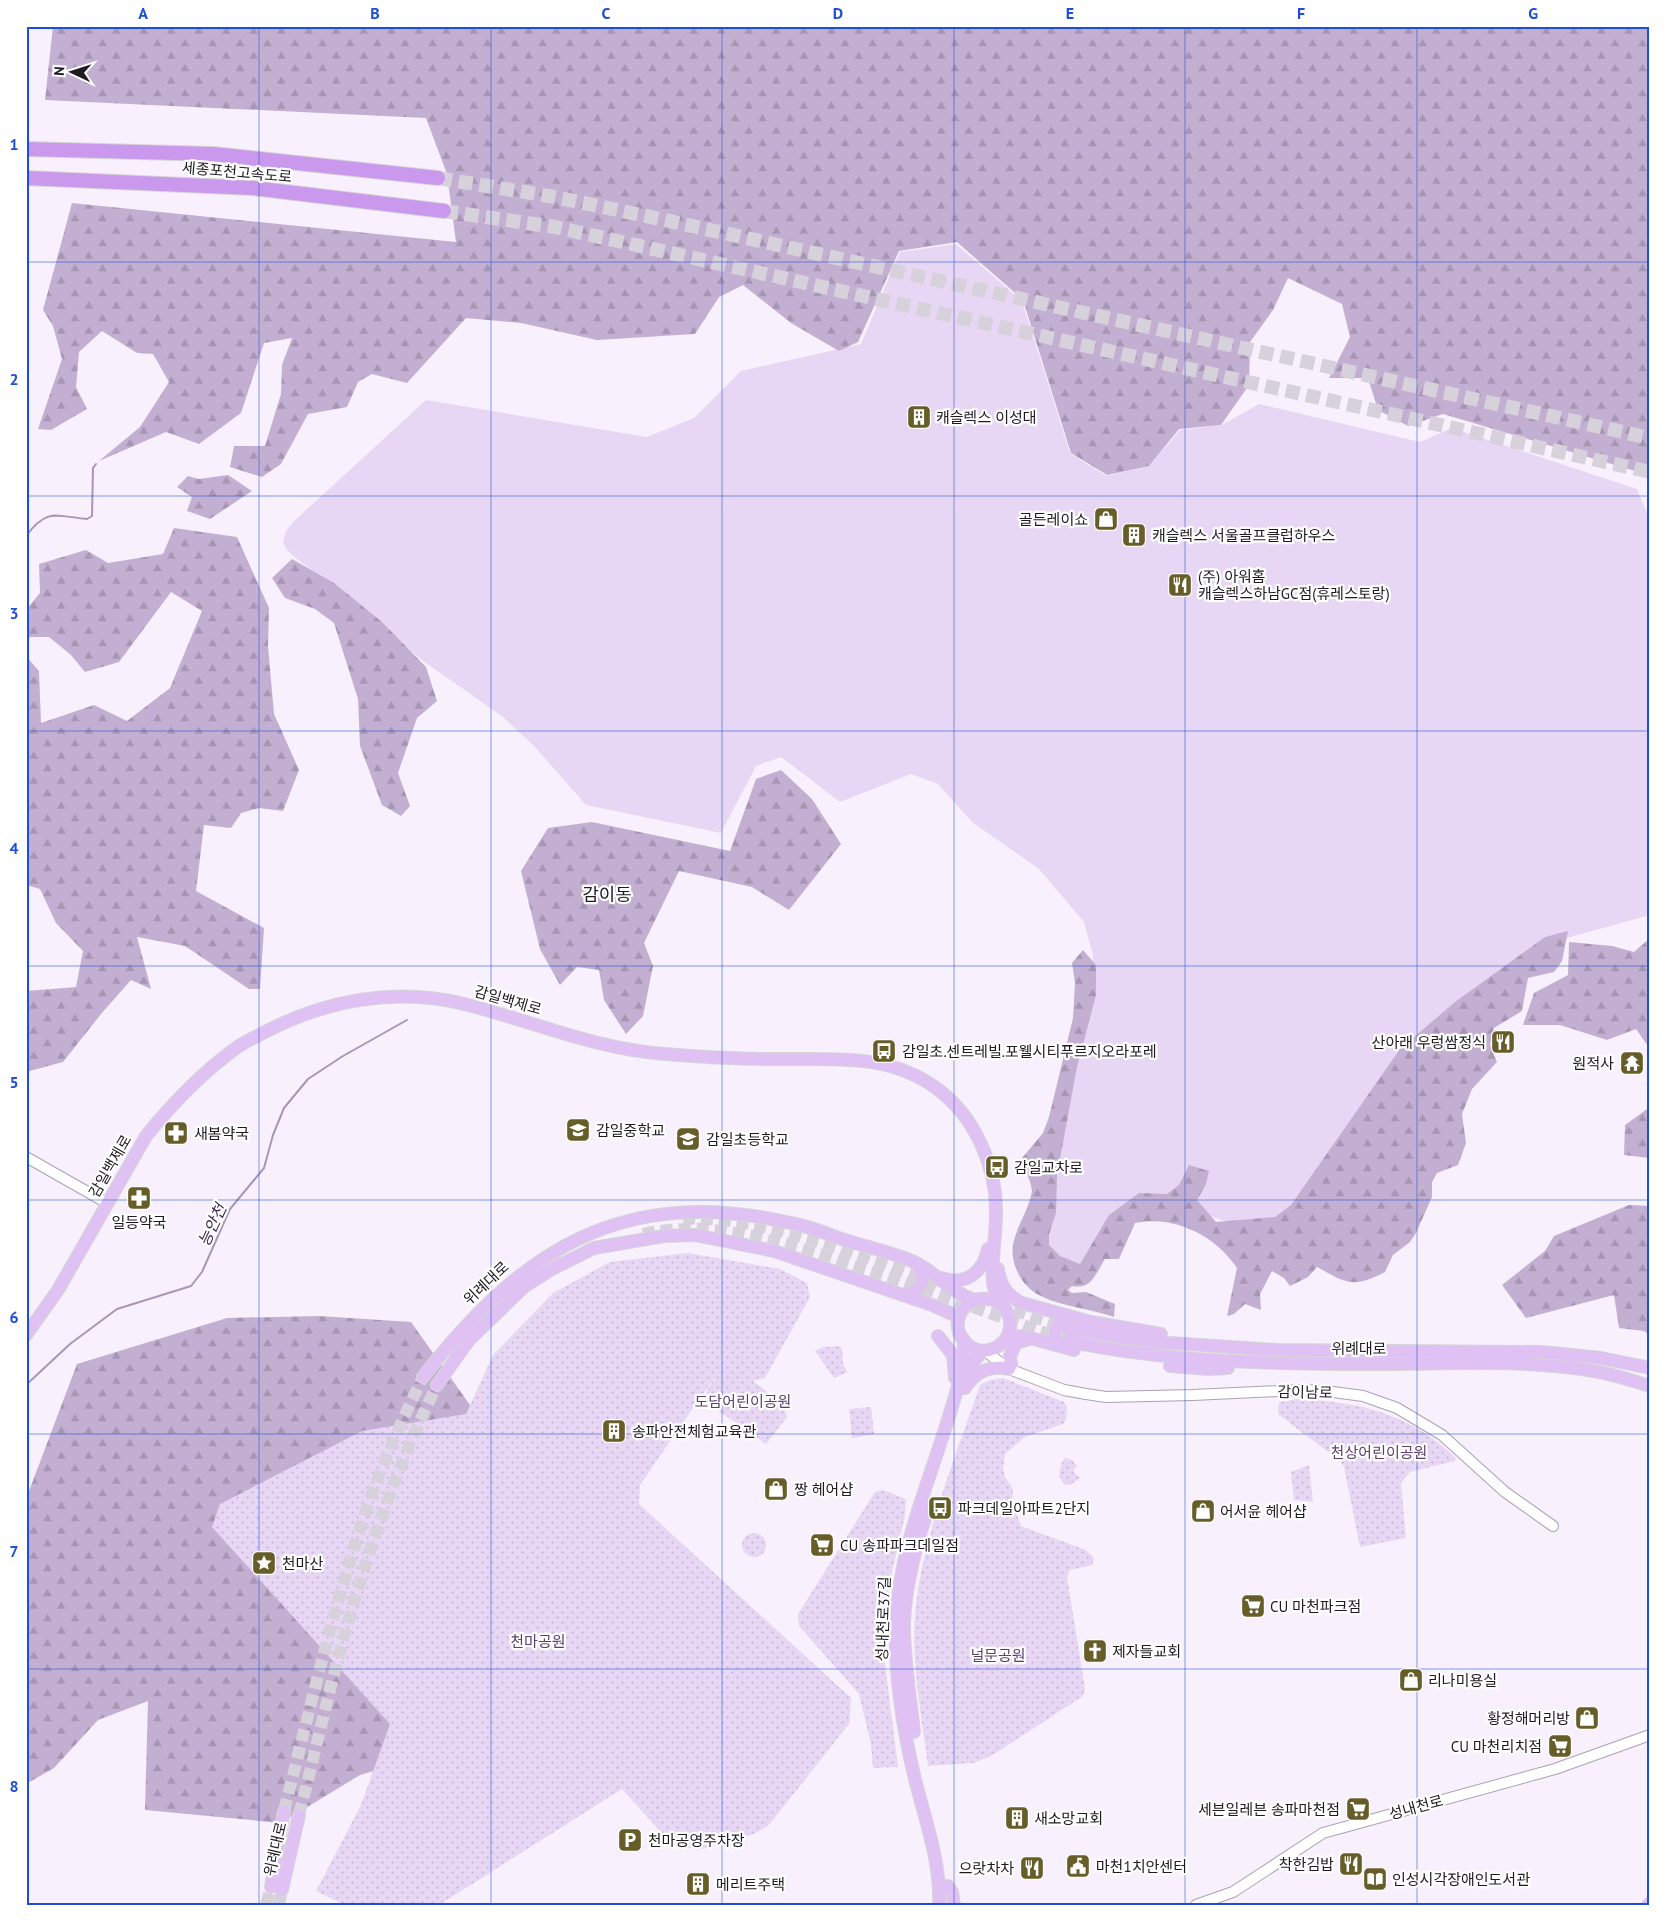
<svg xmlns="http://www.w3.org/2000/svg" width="1676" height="1931" font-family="'PT Sans','Noto Sans KR',sans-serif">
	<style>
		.green { fill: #e8d7f4 }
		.forest { fill: url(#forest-firs) }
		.park { fill: url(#park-dots) }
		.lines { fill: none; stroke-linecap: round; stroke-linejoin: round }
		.stream { stroke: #a996b7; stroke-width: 2 }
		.major-tunnel { stroke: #d7d1dc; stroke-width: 12; stroke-dasharray: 12 6; stroke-linecap: butt }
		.highway-tunnel { stroke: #d7d1dc; stroke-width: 14; stroke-dasharray: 14 7; stroke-linecap: butt }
		.minor-casing { stroke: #aca1b3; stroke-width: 12 }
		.major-casing { stroke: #d6d6d7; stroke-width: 14 }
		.highway-casing { stroke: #d6d6d7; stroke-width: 16 }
		.minor { stroke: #fff; stroke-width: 10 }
		.major { stroke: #dfc1f4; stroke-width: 12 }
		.highway { stroke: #ca98ec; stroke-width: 14 }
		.grid { fill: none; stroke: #1d4ed8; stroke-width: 1; stroke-opacity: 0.55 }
		.labels { text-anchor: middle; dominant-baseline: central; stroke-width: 4.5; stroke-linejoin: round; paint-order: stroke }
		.street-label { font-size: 15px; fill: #1e1a20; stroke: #fff }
		.poi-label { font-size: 15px; fill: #1e1a20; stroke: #fff; text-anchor: start }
		.park-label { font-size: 15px; fill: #5c406e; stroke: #fff }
		.water-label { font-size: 16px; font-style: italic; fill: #422653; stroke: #fff }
		.quarter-label { font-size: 18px; fill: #1e1a20; stroke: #fff }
		.neatline { fill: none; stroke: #1d4ed8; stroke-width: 2 }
		.grid-label { font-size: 16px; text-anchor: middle; font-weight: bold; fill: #1d4ed8 }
	</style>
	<defs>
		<pattern id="forest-firs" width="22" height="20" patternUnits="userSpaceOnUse" patternTransform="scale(1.25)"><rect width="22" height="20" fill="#c3afd1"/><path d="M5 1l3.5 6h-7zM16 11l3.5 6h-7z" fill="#a796b3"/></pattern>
		<pattern id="park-dots" width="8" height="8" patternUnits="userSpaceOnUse" patternTransform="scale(1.25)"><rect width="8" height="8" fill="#e8d7f4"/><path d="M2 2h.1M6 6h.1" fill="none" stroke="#c7b8d1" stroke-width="1.8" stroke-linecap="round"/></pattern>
	</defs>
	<rect width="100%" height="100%" fill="#f8f1fd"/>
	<polygon class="green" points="956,244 1022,301 1070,453 1106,476 1149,466 1180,430 1222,425 1259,404 1420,442 1452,428 1637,489 1650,520 1650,915 1556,941 1291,1225 1261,1235 1172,1201 1126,1202 1086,1276 1042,1246 1051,1150 1089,1012 1093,955 1084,922 1039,869 972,822 938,784 911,774 840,802 781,757 756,766 721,833 586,805 535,747 503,717 419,658 357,605 297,559 287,550 283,542 286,531 293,522 426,400 647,437 694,418 741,371 861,344 900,252"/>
	<g class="forest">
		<polygon points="53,26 1650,26 1650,485 1645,474 1443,414 1408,426 1378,410 1368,378 1329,378 1350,337 1342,304 1288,278 1273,310 1250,342 1249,385 1221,425 1179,429 1149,466 1107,475 1071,453 1023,300 957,242 899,251 858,342 839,351 791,323 743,285 719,297 695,334 597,340 521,323 466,318 407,383 372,374 358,382 347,407 308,414 281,464 262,477 230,467 234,446 265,446 281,394 282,365 292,338 264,343 241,413 199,444 166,432 99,461 140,427 169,382 153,354 137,353 102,331 79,352 76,387 87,409 51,430 38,429 62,359 53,326 43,310 72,203 456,242 447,174 426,118 45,100"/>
		<polygon points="228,475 252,491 210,519 187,511 192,497 177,487 188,476 199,479"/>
		<polygon points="174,528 237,537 269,608 268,646 274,714 299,770 283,811 259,808 241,813 231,828 204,825 196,891 264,928 260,989 249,989 185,946 137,937 151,989 131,980 101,1014 63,1062 26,1072 26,991 76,987 83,951 56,923 40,889 26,885 26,656 39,671 41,723 94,705 127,721 170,688 202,611 171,592 119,662 85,672 71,655 49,637 30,637 26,646 26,610 40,593 39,564 86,550 108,563 163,554"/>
		<polygon points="292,559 334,583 382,622 426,667 437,701 417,718 398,773 410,806 401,816 382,805 360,746 358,699 334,623 315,609 285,598 272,578"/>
		<polygon points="781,770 812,799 841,844 789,910 752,887 679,871 644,943 653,966 643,1016 626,1034 604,1000 599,970 577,967 560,985 540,949 521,871 548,828 592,822 730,851 756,779"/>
		<path d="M1568,931L1562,961L1554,972L1528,978L1522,1011L1494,1028L1490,1045L1497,1062L1472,1089L1462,1114L1466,1143L1458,1165L1437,1173L1432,1182V1197L1416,1233L1410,1242L1393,1255L1385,1272C1353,1289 1346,1283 1317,1267L1308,1277L1290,1286L1284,1278L1272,1271L1260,1294L1261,1310L1245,1304L1234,1314L1227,1316L1237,1268C1215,1235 1174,1215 1135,1223L1119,1259H1105C1095,1274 1092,1290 1072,1286L1068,1290L1072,1293L1086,1292L1115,1304L1114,1317C1089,1308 1060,1307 1037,1294C1021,1285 1010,1263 1013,1245C1016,1227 1029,1210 1032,1191C1032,1185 1024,1166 1022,1158L1043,1133L1049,1117L1073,1018L1075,983L1072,963L1083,950L1096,965V995L1077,1067L1057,1175L1056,1213L1049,1234V1245L1060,1256L1080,1264L1109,1215L1139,1193L1167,1194L1179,1185L1189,1165L1209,1171L1206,1184L1197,1200L1216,1222L1275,1217L1291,1205L1400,1049L1455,1002L1545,937Z"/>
		<polygon points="1650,938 1650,1049 1636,1029 1607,1040 1560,1025 1523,1025 1534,993 1568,975 1569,942 1612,946 1634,952"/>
		<polygon points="1650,1107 1650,1158 1624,1155 1625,1125"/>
		<polygon points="1629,1205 1650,1206 1650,1336 1644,1331 1619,1328 1614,1295 1526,1318 1502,1285 1545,1251 1554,1236"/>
		<polygon points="319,1316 411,1322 497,1443 483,1739 360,1775 281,1823 145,1810 148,1701 98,1720 54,1768 26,1784 26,1499 77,1364 227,1318"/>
	</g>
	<g class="park">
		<polygon points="688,1253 780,1269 807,1283 810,1297 765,1378 753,1381 783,1404 787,1417 766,1444 703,1400 708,1388 720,1373 707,1388 640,1485 639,1504 851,1698 849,1724 768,1826 754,1834 698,1850 671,1843 622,1789 439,1905 345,1905 316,1891 361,1805 390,1724 212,1527 220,1504 362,1431 466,1414 493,1355 553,1293 610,1262"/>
		<polygon points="838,1346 842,1348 843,1365 848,1372 834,1378 815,1351 823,1347"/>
		<path d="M1003,1378L1064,1402L1067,1407L1066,1420L1063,1424L1025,1437L1005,1454L1003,1468L1005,1477L1013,1489L1012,1501L1021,1526L1086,1550L1094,1558L1092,1565L1070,1570L1067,1577L1085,1689L1083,1696L991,1756L973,1763L928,1766C922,1719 911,1662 915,1615C922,1536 955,1459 980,1385L990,1380Z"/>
		<path d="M1297,1399C1360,1402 1409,1413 1456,1458L1455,1461L1410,1472L1401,1483L1406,1538L1360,1547L1344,1467L1340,1461L1278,1414L1279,1402Z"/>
		<polygon points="871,1407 874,1434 852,1438 849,1409"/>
		<polygon points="1065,1458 1072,1460 1077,1466 1073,1471 1080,1478 1070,1485 1065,1485 1059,1477 1061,1464"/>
		<polygon points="1309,1465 1313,1502 1294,1500 1291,1472"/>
		<polygon points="883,1490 906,1499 905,1516 884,1606 883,1626 884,1656 898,1767 873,1768 871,1744 859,1694 799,1626 798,1614 875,1492"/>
		<circle cx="754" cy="1545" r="12"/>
	</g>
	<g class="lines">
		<g class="stream">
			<path d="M26,536C47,508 55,516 87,519L92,516L93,468L96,464"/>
			<polyline points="26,1385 70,1344 117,1309 191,1286 202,1272 230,1209 264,1168 273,1135 284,1108 308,1079 343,1056 407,1020"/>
		</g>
		<g class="major-tunnel">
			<path d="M683,1219C763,1214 871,1260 948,1287"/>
			<path d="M643,1234C719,1217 796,1247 868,1270C934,1292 999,1317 1065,1340"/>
			<polyline points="997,1304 1066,1328"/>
			<path d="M284,1811C311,1705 335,1599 371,1496C386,1455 404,1416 423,1377"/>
			<path d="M299,1815C316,1750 330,1684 349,1619C372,1539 400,1460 437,1385"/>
			<polyline points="266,1905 271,1887"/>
			<polyline points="279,1905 282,1890"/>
		</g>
		<g class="highway-tunnel">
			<polyline points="438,178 555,197 665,220 1650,438"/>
			<polyline points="444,211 555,227 1650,472"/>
		</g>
		<defs>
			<g id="minor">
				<polyline points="26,1157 107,1203"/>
				<polyline points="985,1351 1009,1369 1064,1390 1086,1394 1106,1397 1193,1395 1300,1390 1326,1391 1363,1396 1397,1408 1442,1435 1505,1492 1553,1526"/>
				<polyline points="1196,1905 1233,1892 1323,1833 1555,1769 1650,1735"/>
			</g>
			<g id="major">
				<path d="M998,1269C1000,1285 1007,1296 1022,1303L1091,1322L1161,1334"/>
				<path d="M942,1278C965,1286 983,1273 988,1249"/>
				<polyline points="903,1295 914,1293 922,1282 921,1270 915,1263"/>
				<polyline points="1068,1329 1155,1342 1277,1350 1542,1352 1601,1358 1650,1368"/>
				<path d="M26,1335L58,1290L146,1136C172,1104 203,1072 236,1048C244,1042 254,1038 263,1033C325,1000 396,987 464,1004C533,1021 594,1049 665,1054C701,1057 737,1059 772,1059C830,1060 887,1052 936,1088C975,1116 997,1167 996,1214C996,1237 991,1260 993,1283C995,1302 1013,1310 1010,1328C1007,1348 982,1358 967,1344C942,1321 972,1285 1001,1304"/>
				<polyline points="938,1336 953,1355 955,1378"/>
				<polyline points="1007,1338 1023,1336 1074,1350"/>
				<path d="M1067,1341C1171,1363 1277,1364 1383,1364C1450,1364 1534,1359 1599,1372C1616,1375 1633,1381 1650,1386"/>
				<path d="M1060,1346L1055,1340C1054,1328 1057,1320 1070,1317"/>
				<polyline points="1011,1365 1010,1356 1016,1343 1029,1339"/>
				<polyline points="1170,1366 1209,1369 1228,1368"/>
				<path d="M423,1377C523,1248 624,1185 791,1223C808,1226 825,1233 842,1239C866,1247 891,1252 914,1262C936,1272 951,1293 975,1300"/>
				<polyline points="437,1385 469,1340 525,1286 550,1270 594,1248 664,1236 695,1235 774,1251 932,1305 959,1317"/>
				<path d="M967,1385C977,1371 992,1365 1009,1369"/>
				<polyline points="965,1388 974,1361 983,1351"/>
				<path d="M914,1732C910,1696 904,1661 904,1625C905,1584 917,1544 929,1505"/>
				<polyline points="948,1886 952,1892 954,1905"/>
				<polyline points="271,1887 284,1811"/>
				<polyline points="282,1890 299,1815"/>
				<path d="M939,1905C941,1861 924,1817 914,1775C902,1725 894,1670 896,1618C900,1551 925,1492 945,1429C954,1400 965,1370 964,1340"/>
				<polyline points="1648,1905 1650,1903"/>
			</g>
			<g id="highway">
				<polyline points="26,149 213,154 438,178"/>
				<polyline points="26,178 253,188 444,211"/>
			</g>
		</defs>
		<use href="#minor" class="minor-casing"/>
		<use href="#major" class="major-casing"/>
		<use href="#highway" class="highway-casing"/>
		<use href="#minor" class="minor"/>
		<use href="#major" class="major"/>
		<use href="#highway" class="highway"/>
	</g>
	<path class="grid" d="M259,26V1905M491,26V1905M722,26V1905M954,26V1905M1185,26V1905M1417,26V1905M26,262H1650M26,496H1650M26,731H1650M26,966H1650M26,1200H1650M26,1434H1650M26,1669H1650"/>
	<defs>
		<symbol id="building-square" viewBox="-11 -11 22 22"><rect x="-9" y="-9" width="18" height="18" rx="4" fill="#675d29" stroke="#fff"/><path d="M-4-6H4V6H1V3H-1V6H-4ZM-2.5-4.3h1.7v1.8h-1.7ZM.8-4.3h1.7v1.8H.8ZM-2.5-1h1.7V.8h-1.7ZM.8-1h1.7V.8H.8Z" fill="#fff"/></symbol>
		<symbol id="shop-square" viewBox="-11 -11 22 22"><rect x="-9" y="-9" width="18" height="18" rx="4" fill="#675d29" stroke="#fff"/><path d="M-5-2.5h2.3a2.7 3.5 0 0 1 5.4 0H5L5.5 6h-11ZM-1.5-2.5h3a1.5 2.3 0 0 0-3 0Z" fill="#fff"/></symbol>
		<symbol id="restaurant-square" viewBox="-11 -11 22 22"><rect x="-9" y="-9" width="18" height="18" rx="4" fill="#675d29" stroke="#fff"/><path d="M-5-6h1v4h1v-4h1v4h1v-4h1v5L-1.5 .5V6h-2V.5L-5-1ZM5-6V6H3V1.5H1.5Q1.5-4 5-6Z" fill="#fff"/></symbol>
		<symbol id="bus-square" viewBox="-11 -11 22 22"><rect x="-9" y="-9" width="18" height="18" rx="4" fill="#675d29" stroke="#fff"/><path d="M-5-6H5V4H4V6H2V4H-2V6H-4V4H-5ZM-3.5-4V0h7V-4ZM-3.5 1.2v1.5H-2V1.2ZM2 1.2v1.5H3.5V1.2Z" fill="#fff"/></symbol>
		<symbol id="temple-square" viewBox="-11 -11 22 22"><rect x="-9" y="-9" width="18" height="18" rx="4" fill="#675d29" stroke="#fff"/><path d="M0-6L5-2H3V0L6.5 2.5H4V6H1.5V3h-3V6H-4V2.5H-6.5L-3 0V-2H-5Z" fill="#fff"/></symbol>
		<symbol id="school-square" viewBox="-11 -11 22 22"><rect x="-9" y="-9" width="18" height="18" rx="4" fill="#675d29" stroke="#fff"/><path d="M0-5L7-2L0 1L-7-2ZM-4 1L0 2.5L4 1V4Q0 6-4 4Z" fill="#fff"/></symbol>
		<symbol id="pharmacy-square" viewBox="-11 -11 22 22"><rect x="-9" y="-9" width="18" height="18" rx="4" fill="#675d29" stroke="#fff"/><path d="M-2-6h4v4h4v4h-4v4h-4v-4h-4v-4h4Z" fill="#fff"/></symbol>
		<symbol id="supermarket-square" viewBox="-11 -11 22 22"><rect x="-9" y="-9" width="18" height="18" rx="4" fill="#675d29" stroke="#fff"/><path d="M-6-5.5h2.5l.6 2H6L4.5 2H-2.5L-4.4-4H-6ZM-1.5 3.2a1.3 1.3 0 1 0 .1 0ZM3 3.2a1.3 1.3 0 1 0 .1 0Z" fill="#fff"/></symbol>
		<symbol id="sight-square" viewBox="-11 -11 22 22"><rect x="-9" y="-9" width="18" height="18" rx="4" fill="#675d29" stroke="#fff"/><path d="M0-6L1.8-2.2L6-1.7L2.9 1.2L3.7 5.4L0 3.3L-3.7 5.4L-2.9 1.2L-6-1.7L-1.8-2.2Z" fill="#fff"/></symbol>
		<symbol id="church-square" viewBox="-11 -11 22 22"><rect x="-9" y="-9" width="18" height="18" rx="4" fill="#675d29" stroke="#fff"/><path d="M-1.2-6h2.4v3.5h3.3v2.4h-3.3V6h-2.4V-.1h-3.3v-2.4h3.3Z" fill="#fff"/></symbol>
		<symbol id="parking-square" viewBox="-11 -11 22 22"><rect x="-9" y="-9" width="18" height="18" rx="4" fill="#675d29" stroke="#fff"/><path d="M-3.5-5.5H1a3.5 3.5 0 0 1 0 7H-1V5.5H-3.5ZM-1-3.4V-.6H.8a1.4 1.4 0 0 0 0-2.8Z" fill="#fff"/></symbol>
		<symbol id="civic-square" viewBox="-11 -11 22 22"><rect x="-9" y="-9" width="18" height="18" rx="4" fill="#675d29" stroke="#fff"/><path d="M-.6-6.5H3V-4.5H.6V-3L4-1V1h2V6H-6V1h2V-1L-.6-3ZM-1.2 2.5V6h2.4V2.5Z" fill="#fff"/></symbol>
		<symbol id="library-square" viewBox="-11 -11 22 22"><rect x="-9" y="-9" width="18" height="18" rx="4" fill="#675d29" stroke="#fff"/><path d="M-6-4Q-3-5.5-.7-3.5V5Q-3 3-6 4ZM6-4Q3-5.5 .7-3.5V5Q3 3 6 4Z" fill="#fff"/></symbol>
	</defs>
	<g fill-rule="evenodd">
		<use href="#building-square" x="905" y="403" width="28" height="28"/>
		<use href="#shop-square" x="1092" y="505" width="28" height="28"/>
		<use href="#building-square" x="1120" y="521" width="28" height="28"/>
		<use href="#restaurant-square" x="1166" y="571" width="28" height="28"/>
		<use href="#restaurant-square" x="1489" y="1028" width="28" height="28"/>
		<use href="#bus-square" x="870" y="1037" width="28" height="28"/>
		<use href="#temple-square" x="1618" y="1049" width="28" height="28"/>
		<use href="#school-square" x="564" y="1116" width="28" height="28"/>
		<use href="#pharmacy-square" x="162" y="1119" width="28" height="28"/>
		<use href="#school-square" x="674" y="1125" width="28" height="28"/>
		<use href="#bus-square" x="983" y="1153" width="28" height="28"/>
		<use href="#pharmacy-square" x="125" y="1184" width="28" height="28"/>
		<use href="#building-square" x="600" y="1417" width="28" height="28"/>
		<use href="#shop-square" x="762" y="1475" width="28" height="28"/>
		<use href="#bus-square" x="926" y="1494" width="28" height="28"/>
		<use href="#shop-square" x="1189" y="1497" width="28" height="28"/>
		<use href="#supermarket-square" x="808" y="1531" width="28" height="28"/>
		<use href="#sight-square" x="250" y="1549" width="28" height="28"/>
		<use href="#supermarket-square" x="1239" y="1592" width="28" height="28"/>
		<use href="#church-square" x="1081" y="1637" width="28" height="28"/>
		<use href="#shop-square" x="1397" y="1666" width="28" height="28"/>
		<use href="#shop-square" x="1573" y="1704" width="28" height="28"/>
		<use href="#supermarket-square" x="1546" y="1732" width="28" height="28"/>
		<use href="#supermarket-square" x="1344" y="1795" width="28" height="28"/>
		<use href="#building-square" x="1003" y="1804" width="28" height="28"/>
		<use href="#parking-square" x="616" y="1826" width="28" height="28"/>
		<use href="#restaurant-square" x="1337" y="1850" width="28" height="28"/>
		<use href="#civic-square" x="1064" y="1852" width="28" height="28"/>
		<use href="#restaurant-square" x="1018" y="1854" width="28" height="28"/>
		<use href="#library-square" x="1361" y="1865" width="28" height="28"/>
		<use href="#building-square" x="684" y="1870" width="28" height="28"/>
	</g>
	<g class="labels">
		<g class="street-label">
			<text transform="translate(237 172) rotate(5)">세종포천고속도로</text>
			<text transform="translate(508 1000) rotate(16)">감일백제로</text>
			<text transform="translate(110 1166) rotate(-60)">감일백제로</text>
			<text transform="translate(486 1283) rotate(-43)">위례대로</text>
			<text x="1359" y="1348">위례대로</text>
			<text transform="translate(1305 1392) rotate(1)">감이남로</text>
			<text transform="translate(883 1619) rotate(-88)">성내천로37길</text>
			<text transform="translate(1416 1807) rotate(-15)">성내천로</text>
			<text transform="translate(275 1849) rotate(-77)">위례대로</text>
		</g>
		<g class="poi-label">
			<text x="936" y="417">캐슬렉스 이성대</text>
			<text x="1088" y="519" text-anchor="end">골든레이쇼</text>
			<text x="1152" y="535">캐슬렉스 서울골프클럽하우스</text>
			<text x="1198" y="576">(주) 아워홈<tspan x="1198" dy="17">캐슬렉스하남GC점(휴레스토랑)</tspan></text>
			<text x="1486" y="1042" text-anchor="end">산아래 우렁쌈정식</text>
			<text x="902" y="1051">감일초.센트레빌.포웰시티푸르지오라포레</text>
			<text x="1614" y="1063" text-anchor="end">원적사</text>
			<text x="596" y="1130">감일중학교</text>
			<text x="194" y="1133">새봄약국</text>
			<text x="706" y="1139">감일초등학교</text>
			<text x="1014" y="1167">감일교차로</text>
			<text x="139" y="1222" text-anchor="middle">일등약국</text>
			<text x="632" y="1431">송파안전체험교육관</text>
			<text x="794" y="1489">짱 헤어샵</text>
			<text x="958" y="1508">파크데일아파트2단지</text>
			<text x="1220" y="1511">어서윤 헤어샵</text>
			<text x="840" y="1545">CU 송파파크데일점</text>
			<text x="282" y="1563">천마산</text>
			<text x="1270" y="1606">CU 마천파크점</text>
			<text x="1112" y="1651">제자들교회</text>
			<text x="1428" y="1680">리나미용실</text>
			<text x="1570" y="1718" text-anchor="end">황정해머리방</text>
			<text x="1542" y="1746" text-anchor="end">CU 마천리치점</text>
			<text x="1340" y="1809" text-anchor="end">세븐일레븐 송파마천점</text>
			<text x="1034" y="1818">새소망교회</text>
			<text x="648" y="1840">천마공영주차장</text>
			<text x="1334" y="1864" text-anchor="end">착한김밥</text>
			<text x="1096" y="1866">마천1치안센터</text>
			<text x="1014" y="1868" text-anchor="end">으랏차차</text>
			<text x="1392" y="1879">인성시각장애인도서관</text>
			<text x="716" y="1884">메리트주택</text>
		</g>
		<g class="park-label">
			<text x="743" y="1401">도담어린이공원</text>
			<text x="1379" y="1452">천상어린이공원</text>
			<text x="538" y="1641">천마공원</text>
			<text x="998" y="1655">널문공원</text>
		</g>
		<g class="water-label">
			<text transform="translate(212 1225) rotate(-65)">능안천</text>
		</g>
		<g class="quarter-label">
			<text x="607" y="894">감이동</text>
		</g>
	</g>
	<rect width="1676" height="1931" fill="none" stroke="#ffffff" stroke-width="55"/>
	<g transform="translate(72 72) rotate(274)" stroke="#ffffff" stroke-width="4" paint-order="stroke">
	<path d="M0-4L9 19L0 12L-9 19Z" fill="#1e1a20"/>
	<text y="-8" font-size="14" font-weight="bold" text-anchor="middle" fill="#1e1a20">N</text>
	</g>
	<rect x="28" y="28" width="1620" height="1876" class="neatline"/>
	<g class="grid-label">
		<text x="143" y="19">A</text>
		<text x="375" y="19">B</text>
		<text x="606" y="19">C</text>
		<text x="838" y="19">D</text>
		<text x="1070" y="19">E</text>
		<text x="1301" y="19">F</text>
		<text x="1533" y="19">G</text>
		<text x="14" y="150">1</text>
		<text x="14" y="385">2</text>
		<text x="14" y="619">3</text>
		<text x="14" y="854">4</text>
		<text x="14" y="1088">5</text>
		<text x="14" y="1323">6</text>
		<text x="14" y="1557">7</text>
		<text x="14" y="1792">8</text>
	</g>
</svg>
